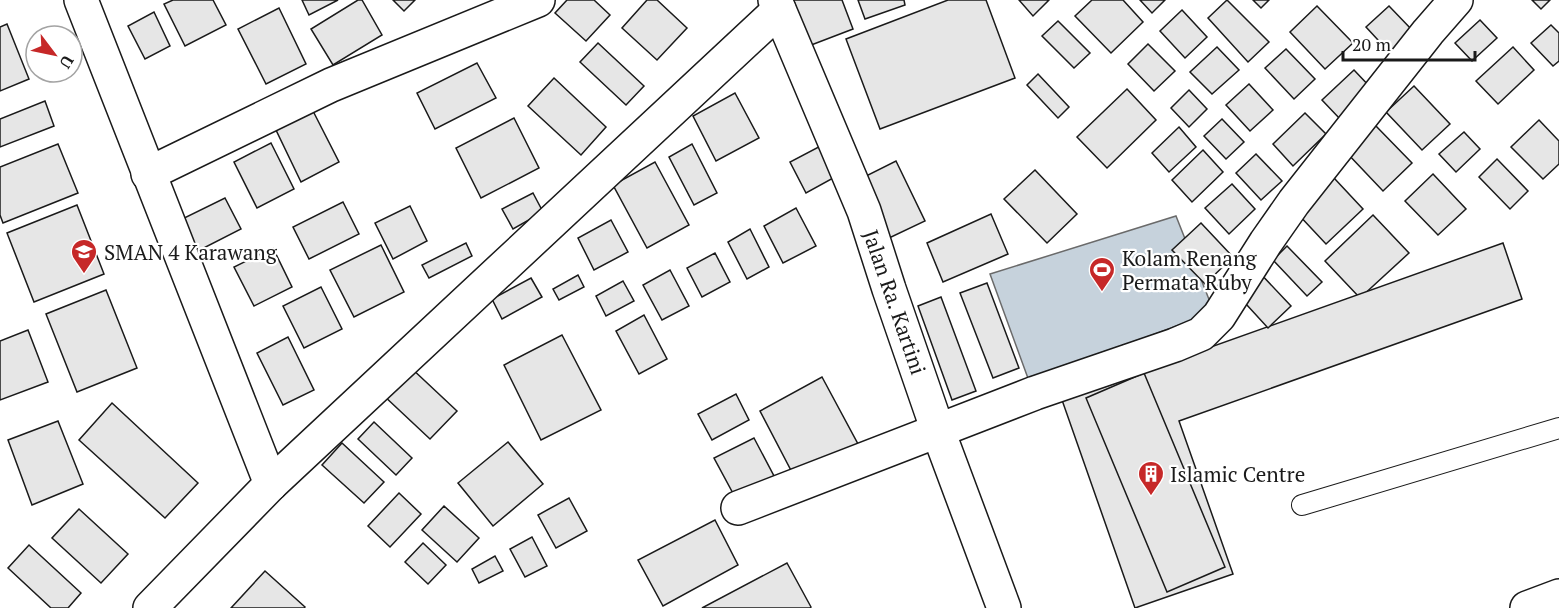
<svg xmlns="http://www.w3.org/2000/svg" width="1559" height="608" font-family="'PT Serif',serif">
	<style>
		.water { fill: #c6d2dc; stroke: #6a6a6a; stroke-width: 1.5 }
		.building { fill: #e6e6e6; stroke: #1a1a1a; stroke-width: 1.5 }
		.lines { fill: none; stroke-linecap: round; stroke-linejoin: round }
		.lane-casing { stroke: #1a1a1a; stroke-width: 22 }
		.street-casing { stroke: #1a1a1a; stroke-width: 36 }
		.primary-casing { stroke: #1a1a1a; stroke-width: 36 }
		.lane { stroke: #fff; stroke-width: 20 }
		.street { stroke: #fff; stroke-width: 33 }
		.primary { stroke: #fff; stroke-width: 33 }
		.labels { text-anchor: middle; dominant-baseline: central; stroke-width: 4.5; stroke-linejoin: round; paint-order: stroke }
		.poi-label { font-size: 21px; fill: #1a1a1a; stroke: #fff; text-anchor: start }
		.street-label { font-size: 21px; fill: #1a1a1a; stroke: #fff }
	</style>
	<rect width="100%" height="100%" fill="#fff"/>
	<polygon class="water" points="1176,216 1214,312 1029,381 990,274"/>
	<g class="building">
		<polygon points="173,0 213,0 226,25 185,46 164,4"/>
		<polygon points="302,0 338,0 309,15"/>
		<polygon points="358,0 362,0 382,35 333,65 311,29"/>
		<polygon points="393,0 415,0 404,11"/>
		<polygon points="567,0 594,0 610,15 586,41 555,13"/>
		<polygon points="647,0 657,0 687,28 657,60 622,28"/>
		<polygon points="789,0 842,0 853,29 806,47"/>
		<polygon points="858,0 904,0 905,5 865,19"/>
		<polygon points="948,0 986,0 1015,78 880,129 846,39"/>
		<polygon points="1019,0 1049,0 1033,16"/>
		<polygon points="1092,0 1123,0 1143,22 1111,53 1075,16"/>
		<polygon points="1140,0 1165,0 1152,13"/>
		<polygon points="1227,0 1269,42 1248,62 1208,18"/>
		<polygon points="1253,0 1269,0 1261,8"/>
		<polygon points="1532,0 1550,0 1541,9"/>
		<polygon points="1317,6 1353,43 1325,69 1290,32"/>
		<polygon points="1389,6 1413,31 1390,53 1366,27"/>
		<polygon points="279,8 306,64 266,84 238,29"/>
		<polygon points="1182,10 1207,37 1185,58 1160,31"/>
		<polygon points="154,12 170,46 145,59 128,26"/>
		<polygon points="1480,20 1497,38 1472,61 1455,43"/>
		<polygon points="1058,21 1090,53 1074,68 1042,36"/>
		<polygon points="7,24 29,79 0,91 0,27"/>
		<polygon points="1551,25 1559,33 1559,61 1553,66 1531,43"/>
		<polygon points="598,43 644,86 626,105 580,62"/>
		<polygon points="1148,44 1175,71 1154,91 1128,64"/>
		<polygon points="1217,47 1239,70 1212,94 1190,72"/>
		<polygon points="1513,47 1534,70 1498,104 1476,81"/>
		<polygon points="1286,49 1315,79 1294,99 1265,68"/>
		<polygon points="477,63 496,98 435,129 417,93"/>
		<polygon points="1354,70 1372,89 1340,119 1322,100"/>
		<polygon points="1038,74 1069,107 1058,118 1027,85"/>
		<polygon points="554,78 606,127 581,155 528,106"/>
		<polygon points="1249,84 1273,110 1250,131 1226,105"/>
		<polygon points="1414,86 1450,124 1422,150 1386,112"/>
		<polygon points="1127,89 1156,120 1107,168 1077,137"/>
		<polygon points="1189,90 1207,109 1189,127 1171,108"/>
		<polygon points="735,93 759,138 716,161 693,116"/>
		<polygon points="45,101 54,126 0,147 0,119"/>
		<polygon points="313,111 339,162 301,182 276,130"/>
		<polygon points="1305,113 1326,134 1293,166 1273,144"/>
		<polygon points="514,118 539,168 481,198 456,148"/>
		<polygon points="1222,119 1244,142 1226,159 1204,136"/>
		<polygon points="1539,120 1559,141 1559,164 1543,179 1511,147"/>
		<polygon points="1375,125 1412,163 1383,191 1346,152"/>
		<polygon points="1179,127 1196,147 1169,172 1152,153"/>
		<polygon points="1464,132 1480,149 1456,172 1439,154"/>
		<polygon points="830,141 846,171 806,193 790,162"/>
		<polygon points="271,143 294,189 257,208 234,162"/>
		<polygon points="58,144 78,193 3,223 0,215 0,167"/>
		<polygon points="692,144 717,193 694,205 669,157"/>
		<polygon points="1203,150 1223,172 1192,202 1172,180"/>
		<polygon points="1256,154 1282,181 1261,200 1236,173"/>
		<polygon points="1497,159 1528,191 1510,209 1479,177"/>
		<polygon points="896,161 925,221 887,239 858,180"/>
		<polygon points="655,162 689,225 647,248 613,185"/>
		<polygon points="1035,170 1077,214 1047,243 1004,199"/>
		<polygon points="1433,174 1466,209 1438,235 1405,201"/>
		<polygon points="1334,178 1363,209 1326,244 1297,213"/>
		<polygon points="1232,184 1255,209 1229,234 1205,208"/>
		<polygon points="533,193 543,212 513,229 502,209"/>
		<polygon points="225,198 241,229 192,254 176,222"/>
		<polygon points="343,202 359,234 309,259 293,227"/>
		<polygon points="77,205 104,274 34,302 7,233"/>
		<polygon points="410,206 427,241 393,259 375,223"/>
		<polygon points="796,208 816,246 783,263 764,226"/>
		<polygon points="991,214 1008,254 943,282 927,243"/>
		<polygon points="1373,215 1409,253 1360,298 1325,261"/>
		<polygon points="611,220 628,252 594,270 578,238"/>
		<polygon points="1201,223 1233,257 1205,284 1172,250"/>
		<polygon points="750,229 769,267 747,279 728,242"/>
		<polygon points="466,243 472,256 429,278 422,265"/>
		<polygon points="1503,243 1522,299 1179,421 1233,574 1135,608 1062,400"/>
		<polygon points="381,245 404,292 354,317 330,270"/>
		<polygon points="1287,246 1322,282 1307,296 1273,260"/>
		<polygon points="273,248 292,287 254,306 234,267"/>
		<polygon points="715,253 730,282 702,297 687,268"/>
		<polygon points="670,270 689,306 662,320 643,285"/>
		<polygon points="1258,271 1291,306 1268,328 1235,292"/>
		<polygon points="578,275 584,287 559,300 553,289"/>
		<polygon points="531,278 542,297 502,319 492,299"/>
		<polygon points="623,281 634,301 606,316 596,296"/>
		<polygon points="987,283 1019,368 993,378 960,293"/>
		<polygon points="321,287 342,329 304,348 283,306"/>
		<polygon points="106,290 137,368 77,392 46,314"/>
		<polygon points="941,297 976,391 952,400 918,306"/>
		<polygon points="644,315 667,359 639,374 616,331"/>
		<polygon points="28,330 48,382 0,400 0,341"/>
		<polygon points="562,335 601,410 541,440 504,365"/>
		<polygon points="288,337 314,390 283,405 257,353"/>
		<polygon points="409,366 457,411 430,439 382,394"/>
		<polygon points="1144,373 1225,567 1167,592 1086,398"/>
		<polygon points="822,377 858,444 795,478 760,411"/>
		<polygon points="736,394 749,420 712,440 698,414"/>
		<polygon points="112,403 198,483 165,518 79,440"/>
		<polygon points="58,421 83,484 32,505 8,440"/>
		<polygon points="374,422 412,458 396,475 358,439"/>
		<polygon points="754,438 774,476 735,497 714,458"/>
		<polygon points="508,442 543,484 493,526 458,483"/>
		<polygon points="342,443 384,482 364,503 322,465"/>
		<polygon points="399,493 421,514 390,547 368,526"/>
		<polygon points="569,498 587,531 556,548 538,515"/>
		<polygon points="444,506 479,538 457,562 422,530"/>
		<polygon points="79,509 128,554 101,583 52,538"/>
		<polygon points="715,520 738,565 663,606 638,560"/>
		<polygon points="532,537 547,566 525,577 510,549"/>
		<polygon points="423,543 446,565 428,584 405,562"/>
		<polygon points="29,545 81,593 68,608 51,608 8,568"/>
		<polygon points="495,556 503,571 479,583 472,569"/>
		<polygon points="787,563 811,607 810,608 702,608"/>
		<polygon points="265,571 305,607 304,608 231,608"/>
	</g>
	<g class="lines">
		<defs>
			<polyline id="lane" points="1302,505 1559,428"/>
			<g id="street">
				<polyline points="81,0 271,484"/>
				<polyline points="775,0 864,211 889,289 938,431 1004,608"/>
				<polyline points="148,174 331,85 538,0"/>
				<polyline points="738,508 1035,393 1175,345 1201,334 1219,316 1266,242 1294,202 1428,32 1456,0"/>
				<polyline points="150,608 271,484 779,10"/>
			</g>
			<polyline id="primary" points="1527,608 1559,596"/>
		</defs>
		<use href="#lane" class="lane-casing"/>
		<use href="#street" class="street-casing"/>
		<use href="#primary" class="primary-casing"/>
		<use href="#lane" class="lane"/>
		<use href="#street" class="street"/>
		<use href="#primary" class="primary"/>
	</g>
	<defs>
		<symbol id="school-pin" viewBox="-11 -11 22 30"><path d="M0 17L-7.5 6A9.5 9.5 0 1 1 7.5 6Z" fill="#c62828" stroke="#fff"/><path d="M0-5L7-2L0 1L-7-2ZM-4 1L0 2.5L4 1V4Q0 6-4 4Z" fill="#fff"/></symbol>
		<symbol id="stadium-pin" viewBox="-11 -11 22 30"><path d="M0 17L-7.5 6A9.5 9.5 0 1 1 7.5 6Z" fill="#c62828" stroke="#fff"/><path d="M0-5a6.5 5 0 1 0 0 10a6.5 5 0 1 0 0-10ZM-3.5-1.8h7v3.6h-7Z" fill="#fff"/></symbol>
		<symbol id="building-pin" viewBox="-11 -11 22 30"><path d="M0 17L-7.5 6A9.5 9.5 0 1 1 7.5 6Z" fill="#c62828" stroke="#fff"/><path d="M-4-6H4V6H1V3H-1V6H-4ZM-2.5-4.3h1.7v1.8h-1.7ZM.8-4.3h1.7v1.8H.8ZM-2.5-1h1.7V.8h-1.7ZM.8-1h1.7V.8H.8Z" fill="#fff"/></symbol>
	</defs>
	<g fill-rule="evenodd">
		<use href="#school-pin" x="69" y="237" width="30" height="40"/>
		<use href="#stadium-pin" x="1087" y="255" width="30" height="40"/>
		<use href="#building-pin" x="1136" y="459" width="30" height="40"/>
	</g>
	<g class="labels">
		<g class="poi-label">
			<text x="104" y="252">SMAN 4 Karawang</text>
			<text x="1122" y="258">Kolam Renang<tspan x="1122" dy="24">Permata Ruby</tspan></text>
			<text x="1170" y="474">Islamic Centre</text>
		</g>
		<g class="street-label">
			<text transform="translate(895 302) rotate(71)">Jalan Ra. Kartini</text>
		</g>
	</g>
	<g transform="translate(54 54) rotate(122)"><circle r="28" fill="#ffffff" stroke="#a3a3a3" stroke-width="1.5"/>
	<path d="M0-4.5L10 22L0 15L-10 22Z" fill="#c62828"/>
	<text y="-9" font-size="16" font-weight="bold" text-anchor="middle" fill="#1a1a1a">U</text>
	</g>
	<path d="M1343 51v9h132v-9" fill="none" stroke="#1a1a1a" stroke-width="3"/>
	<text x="1352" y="51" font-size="18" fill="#1a1a1a" stroke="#ffffff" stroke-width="4.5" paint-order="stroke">20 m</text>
</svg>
